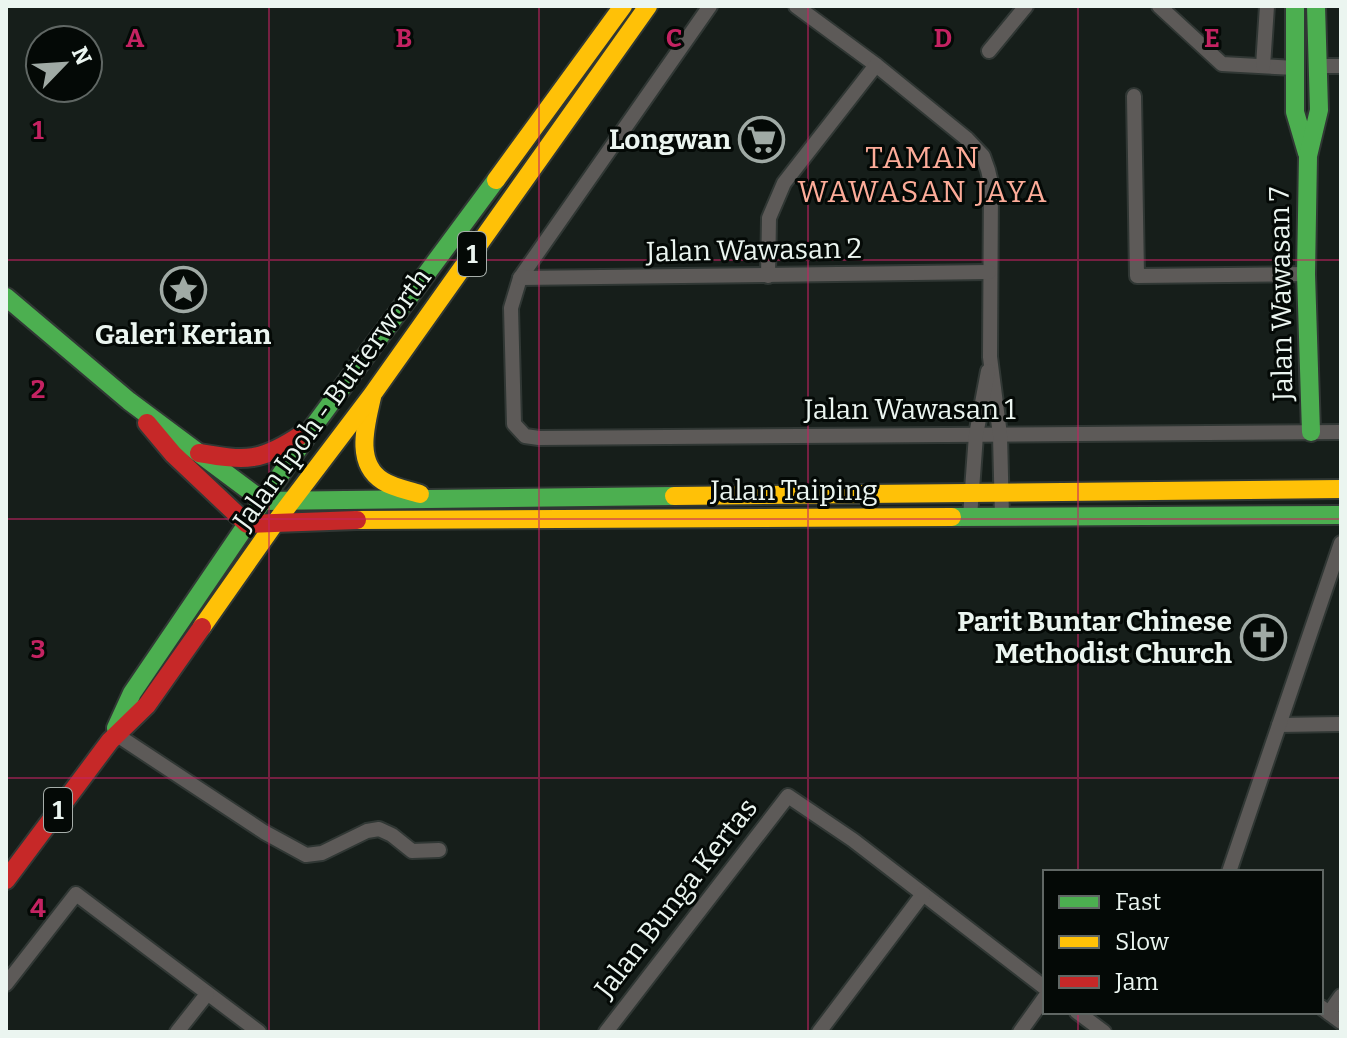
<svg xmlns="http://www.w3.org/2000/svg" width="1347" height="1038" font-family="Bitter,serif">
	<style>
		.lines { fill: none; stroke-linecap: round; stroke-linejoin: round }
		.street-casing { stroke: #303734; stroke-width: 18 }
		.fast-casing { stroke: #303734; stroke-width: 22 }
		.slow-casing { stroke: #303734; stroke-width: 22 }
		.jam-casing { stroke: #303734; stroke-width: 22 }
		.street { stroke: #5d5a58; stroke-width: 14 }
		.fast { stroke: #4caf50; stroke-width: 18 }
		.slow { stroke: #ffc107; stroke-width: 18 }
		.jam { stroke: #c62828; stroke-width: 18 }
		.grid { fill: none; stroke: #c42362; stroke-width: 2; stroke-opacity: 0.55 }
		.labels { text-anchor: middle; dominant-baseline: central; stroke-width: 6; stroke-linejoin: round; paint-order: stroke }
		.shield { fill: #040906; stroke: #a6aeaa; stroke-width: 2 }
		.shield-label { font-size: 26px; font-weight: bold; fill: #ebf5f0 }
		.poi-label { font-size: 28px; font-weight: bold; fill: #ebf5f0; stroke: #040906; text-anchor: end }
		.street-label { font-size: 28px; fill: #ebf5f0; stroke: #040906 }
		.neighbourhood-label { font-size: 30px; letter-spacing: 2px; fill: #fdac99; stroke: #040906 }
		.grid-label { font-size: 26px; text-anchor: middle; font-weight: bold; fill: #c42362; stroke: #040906; stroke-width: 6; stroke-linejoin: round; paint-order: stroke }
	</style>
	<rect width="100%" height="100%" fill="#161e1a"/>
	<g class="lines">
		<defs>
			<g id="street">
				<polyline points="710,6 520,278 511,308 514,424 525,436 539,438 1341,432"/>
				<polyline points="796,6 876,65 967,139 983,156 988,170 991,183 990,357 1000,435 1002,517"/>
				<polyline points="1159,6 1222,64 1295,68"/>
				<polyline points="989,51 1026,6"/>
				<polyline points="1263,66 1267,6"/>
				<polyline points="1318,66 1341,66"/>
				<polyline points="1134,96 1137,276 1306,274"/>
				<polyline points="768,276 769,218 784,183 876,65"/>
				<polyline points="520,278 989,272"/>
				<polyline points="970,517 976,435 988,371"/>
				<polyline points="1279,725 1341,724"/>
				<polyline points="117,735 264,832 306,855 322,853 367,831 379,829 392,835 412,851 439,850"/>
				<polyline points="1229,872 1341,543"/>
				<polyline points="6,984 76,894 259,1032"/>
				<polyline points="1321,1007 1341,1022"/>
				<polyline points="1077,1012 1104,1032"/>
				<polyline points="1329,1013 1341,996"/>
				<polyline points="177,1032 207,994"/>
				<polyline points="606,1032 788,796 853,840 1045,988"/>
				<polyline points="819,1032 923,894"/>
				<polyline points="1020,1032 1045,997"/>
			</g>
			<g id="fast">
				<polyline points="1295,6 1295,112 1307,153"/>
				<polyline points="6,297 129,401 263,501 674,496"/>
				<polyline points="1311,432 1306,274 1308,156 1319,110 1316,6"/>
				<polyline points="952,517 1341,515"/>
				<polyline points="116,728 132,693 313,427 496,180"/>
			</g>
			<g id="slow">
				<polyline points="496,180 623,6"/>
				<path d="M372,397C366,424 354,463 383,481C394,488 408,490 420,494"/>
				<polyline points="674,496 1341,489"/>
				<polyline points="357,520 952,517"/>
				<polyline points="202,627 275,523 372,395 648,6"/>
			</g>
			<g id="jam">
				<polyline points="147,423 173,454 247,524 357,520"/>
				<path d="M199,453C247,461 260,462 301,435"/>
				<polyline points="6,880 110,741 147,705 202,627"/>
			</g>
		</defs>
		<use href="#street" class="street-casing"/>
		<use href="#fast" class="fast-casing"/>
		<use href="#slow" class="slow-casing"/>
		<use href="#jam" class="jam-casing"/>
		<use href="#street" class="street"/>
		<use href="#fast" class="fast"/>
		<use href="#slow" class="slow"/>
		<use href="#jam" class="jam"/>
	</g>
	<path class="grid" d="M269,6V1032M539,6V1032M808,6V1032M1078,6V872M6,260H1341M6,519H1341M6,778H1341M1078,1012V1032"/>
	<defs>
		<symbol id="supermarket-ring" viewBox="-11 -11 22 22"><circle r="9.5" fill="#040906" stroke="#a0aaa5" stroke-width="1.5"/><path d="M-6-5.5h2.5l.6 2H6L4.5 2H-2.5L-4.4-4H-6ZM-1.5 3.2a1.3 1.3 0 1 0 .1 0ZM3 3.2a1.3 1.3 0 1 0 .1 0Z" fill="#a0aaa5"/></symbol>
		<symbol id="sight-ring" viewBox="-11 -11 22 22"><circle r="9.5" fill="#040906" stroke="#a0aaa5" stroke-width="1.5"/><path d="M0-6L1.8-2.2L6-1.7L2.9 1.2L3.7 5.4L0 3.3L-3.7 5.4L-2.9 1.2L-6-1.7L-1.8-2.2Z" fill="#a0aaa5"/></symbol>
		<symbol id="church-ring" viewBox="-11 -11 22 22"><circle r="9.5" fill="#040906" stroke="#a0aaa5" stroke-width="1.5"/><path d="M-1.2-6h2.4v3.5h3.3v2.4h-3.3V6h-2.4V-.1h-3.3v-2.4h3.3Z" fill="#a0aaa5"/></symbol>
	</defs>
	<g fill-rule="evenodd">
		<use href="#supermarket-ring" x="736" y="114" width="51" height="51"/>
		<use href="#sight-ring" x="158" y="264" width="51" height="51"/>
		<use href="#church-ring" x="1238" y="612" width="51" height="51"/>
	</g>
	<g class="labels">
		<g class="shield">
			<rect x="458" y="232" width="28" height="44" rx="6"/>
			<rect x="44" y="788" width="28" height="44" rx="6"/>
		</g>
		<g class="shield-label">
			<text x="472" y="254">1</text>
			<text x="58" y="810">1</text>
		</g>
		<g class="poi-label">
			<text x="731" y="139">Longwan</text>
			<text x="183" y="334" text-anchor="middle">Galeri Kerian</text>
			<text x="1232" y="621">Parit Buntar Chinese<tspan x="1232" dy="32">Methodist Church</tspan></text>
		</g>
		<g class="street-label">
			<text transform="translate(754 250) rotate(-1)">Jalan Wawasan 2</text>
			<text transform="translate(1281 294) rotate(-91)">Jalan Wawasan 7</text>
			<text transform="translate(332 399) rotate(-54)">Jalan Ipoh - Butterworth</text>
			<text x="910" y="409">Jalan Wawasan 1</text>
			<text x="794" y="490">Jalan Taiping</text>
			<text transform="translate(676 898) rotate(-52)">Jalan Bunga Kertas</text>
		</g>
		<g class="neighbourhood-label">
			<text x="923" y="158">TAMAN<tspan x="923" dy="34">WAWASAN JAYA</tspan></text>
		</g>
	</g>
	<g class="grid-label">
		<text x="135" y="47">A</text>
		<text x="404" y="47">B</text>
		<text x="674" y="47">C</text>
		<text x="943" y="47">D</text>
		<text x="1212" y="47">E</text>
		<text x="38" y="139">1</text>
		<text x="38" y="398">2</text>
		<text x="38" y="658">3</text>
		<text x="38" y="917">4</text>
	</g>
	<rect width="1347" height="1038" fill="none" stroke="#ebf5f0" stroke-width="16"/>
	<rect x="1043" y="870" width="280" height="144" fill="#040906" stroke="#606764" stroke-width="2"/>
	<rect x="1059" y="896" width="40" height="12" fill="#4caf50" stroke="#606764" stroke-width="2"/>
	<text x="1115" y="910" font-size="24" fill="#ebf5f0">Fast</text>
	<rect x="1059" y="936" width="40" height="12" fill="#ffc107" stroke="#606764" stroke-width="2"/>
	<text x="1115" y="950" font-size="24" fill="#ebf5f0">Slow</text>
	<rect x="1059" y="976" width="40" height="12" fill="#c62828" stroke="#606764" stroke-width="2"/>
	<text x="1115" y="990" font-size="24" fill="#ebf5f0">Jam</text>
	<g transform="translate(64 64) rotate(65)"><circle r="38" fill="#040906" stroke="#606764" stroke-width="2"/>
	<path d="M0-6L14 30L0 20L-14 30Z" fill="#a0aaa5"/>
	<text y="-12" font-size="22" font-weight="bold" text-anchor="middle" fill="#ebf5f0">N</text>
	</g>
</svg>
